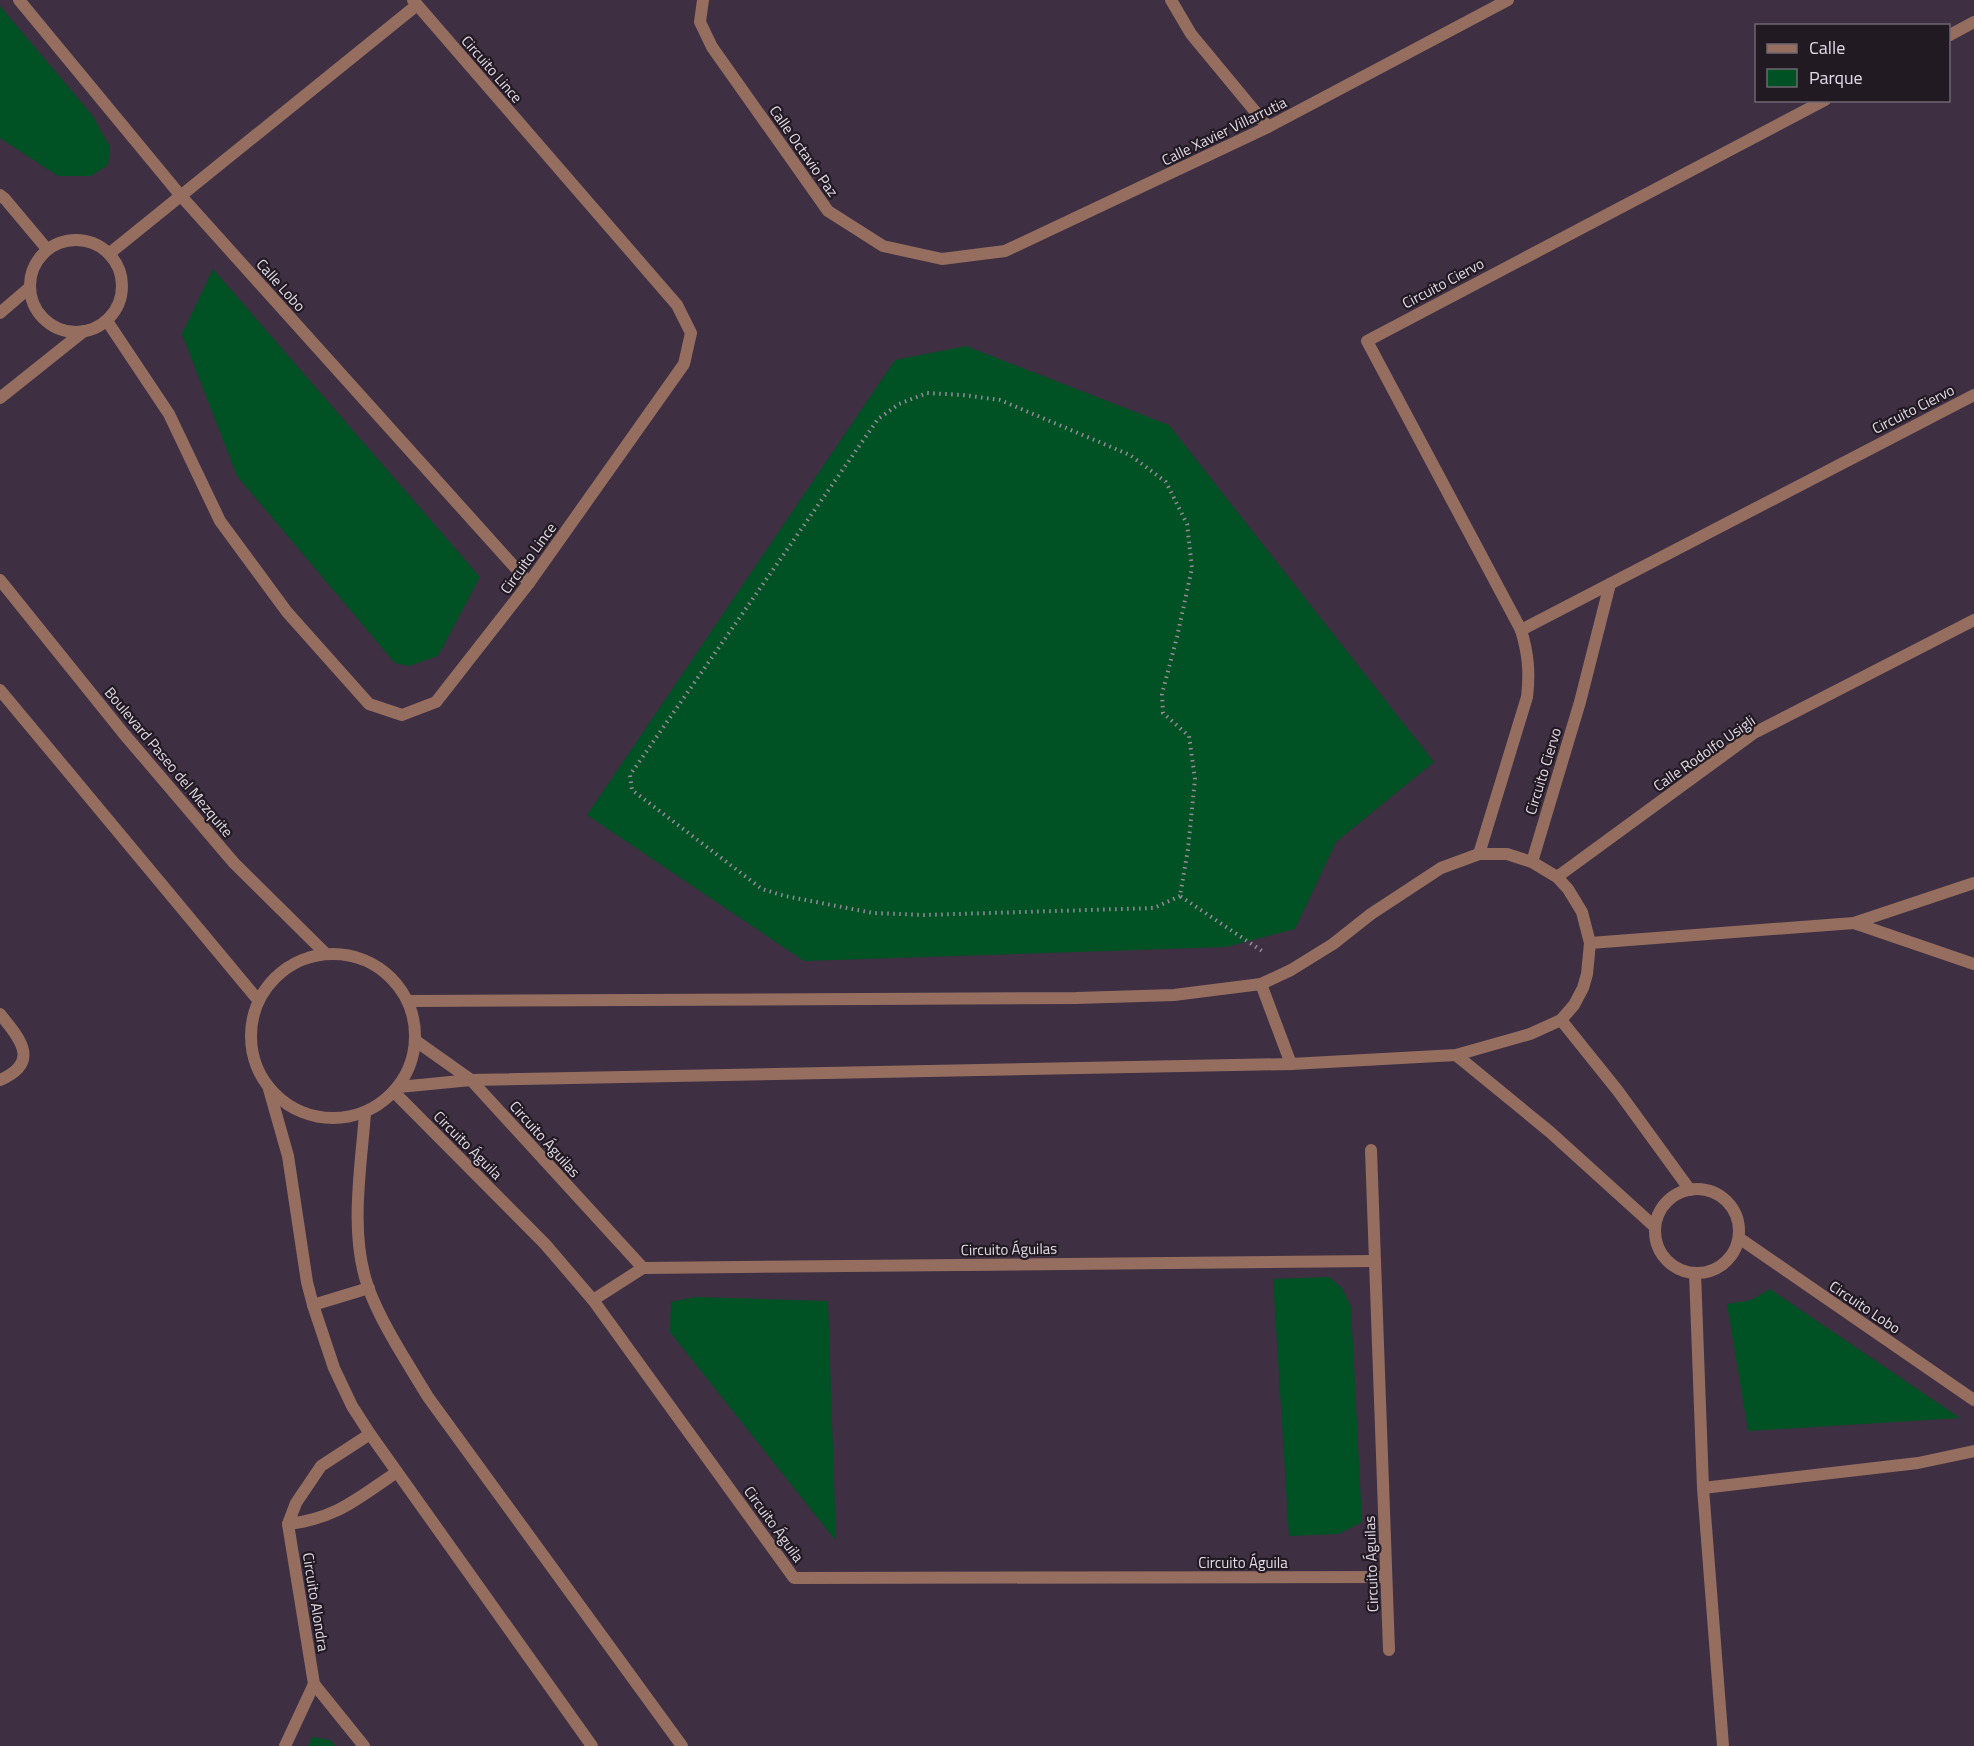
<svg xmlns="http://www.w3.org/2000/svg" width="1974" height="1746" font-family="'Titillium Web',sans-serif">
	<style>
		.green { fill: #005123 }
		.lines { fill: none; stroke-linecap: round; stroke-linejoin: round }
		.path { stroke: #978b9a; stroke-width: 4; stroke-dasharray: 1.5 4.5; stroke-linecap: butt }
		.minor { stroke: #956e60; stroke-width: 12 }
		.tertiary { stroke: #956e60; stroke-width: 12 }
		.labels { text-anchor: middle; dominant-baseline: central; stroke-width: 4.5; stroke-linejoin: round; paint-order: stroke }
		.street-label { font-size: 15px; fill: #e3dae6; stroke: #211a23 }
	</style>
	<rect width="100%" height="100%" fill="#3e2f43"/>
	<g class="green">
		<polygon points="0,6 92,115 110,147 108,165 91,176 58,176 0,138"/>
		<polygon points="213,269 480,577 438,656 409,666 395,663 237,476 182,334"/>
		<polygon points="966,346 1169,425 1434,762 1336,842 1295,929 1226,947 804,961 587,815 895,360"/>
		<polygon points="1329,1277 1342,1288 1351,1307 1362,1522 1339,1534 1289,1536 1273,1279"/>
		<polygon points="1770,1289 1960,1418 1748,1431 1727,1304 1751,1300"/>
		<polygon points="695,1297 828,1301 836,1541 670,1332 671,1302"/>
		<polygon points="312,1737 330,1740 335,1746 308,1746"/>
	</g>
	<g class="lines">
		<polyline class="path" points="1180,896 1154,908 924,915 873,913 785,896 762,889 632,790 630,775 878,419 899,404 927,393 963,395 1000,400 1130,455 1166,482 1187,524 1192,568 1177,637 1162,694 1163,713 1189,736 1195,779 1188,849 1180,896 1265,953"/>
		<g class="minor">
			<polyline points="19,0 181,196 529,583"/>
			<polyline points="703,0 700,22 712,47 828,211 883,246 942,259 1005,251 1268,127 1508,0"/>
			<polyline points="1171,0 1191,34 1268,127"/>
			<polyline points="1948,36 1974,22"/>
			<polyline points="0,195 5,199 47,249"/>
			<circle cx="76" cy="286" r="46"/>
			<polyline points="110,253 417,5"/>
			<polyline points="0,313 29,288"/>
			<polyline points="107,321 169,414 220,521 287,612 369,704 402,715 436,702 529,583 684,364 691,333 677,305 413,0"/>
			<polyline points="0,398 84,331"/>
			<polyline points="1521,630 1974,395"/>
			<path d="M1479,854L1527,697C1530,672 1528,653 1521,630L1367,341L1825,100"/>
			<polyline points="1532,862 1580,702 1610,584"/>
			<polyline points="1557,877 1754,733 1974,620"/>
			<polyline points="1854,923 1974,964"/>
			<polyline points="1590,943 1854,923 1974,883"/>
			<polyline points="1261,984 1291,1064"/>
			<path d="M0,1014C20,1039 41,1062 0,1080"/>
			<polyline points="1561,1020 1618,1091 1690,1190"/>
			<polyline points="416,1041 471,1080 643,1268"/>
			<polyline points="1456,1055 1550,1132 1655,1227"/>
			<polyline points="399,1087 471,1080 1291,1064 1456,1055 1530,1034 1561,1020 1574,1005 1583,988 1587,974 1590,943 1582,912 1568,889 1557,877 1532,862 1507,854 1479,854 1441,868 1371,914 1333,944 1291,970 1261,984 1174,995 1076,998 409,1001"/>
			<polyline points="394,1092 545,1244 593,1300 794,1578 1386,1577"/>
			<polyline points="1371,1150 1389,1650"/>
			<circle cx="1697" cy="1231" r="42"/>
			<polyline points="1739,1238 1974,1400"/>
			<polyline points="1695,1273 1703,1488 1723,1746"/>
			<polyline points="593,1300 643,1268 1375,1261"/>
			<polyline points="1703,1488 1918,1463 1974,1451"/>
			<path d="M288,1524C336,1519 358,1498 397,1472"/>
			<polyline points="314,1684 288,1524 296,1503 321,1466 370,1434"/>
			<polyline points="285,1746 314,1684 364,1746"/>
		</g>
		<g class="tertiary">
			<polyline points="0,580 124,734 234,863 326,954"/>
			<polyline points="0,690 258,1000"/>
			<circle cx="333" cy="1036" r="82"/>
			<polyline points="269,1089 288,1156 307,1282 313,1305 334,1368 352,1406 370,1434 592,1746"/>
			<path d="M365,1113C361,1169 349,1232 368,1287C382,1325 407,1362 428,1397L682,1746"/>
			<polyline points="313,1305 369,1288"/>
		</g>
	</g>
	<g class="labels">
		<g class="street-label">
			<text transform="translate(492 69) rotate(49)">Circuito Lince</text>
			<text transform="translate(1224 131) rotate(-26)">Calle Xavier Villarrutia</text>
			<text transform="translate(804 151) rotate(55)">Calle Octavio Paz</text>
			<text transform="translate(1443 283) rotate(-28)">Circuito Ciervo</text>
			<text transform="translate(281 285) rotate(48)">Calle Lobo</text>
			<text transform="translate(1913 409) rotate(-27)">Circuito Ciervo</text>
			<text transform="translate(528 558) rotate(-54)">Circuito Lince</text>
			<text transform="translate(1704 753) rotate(-35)">Calle Rodolfo Usigli</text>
			<text transform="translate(169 762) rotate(50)">Boulevard Paseo del Mezquite</text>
			<text transform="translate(1543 771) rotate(-73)">Circuito Ciervo</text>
			<text transform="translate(545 1139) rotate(48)">Circuito Águilas</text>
			<text transform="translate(468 1145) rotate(45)">Circuito Águila</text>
			<text transform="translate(1009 1249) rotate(-1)">Circuito Águilas</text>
			<text transform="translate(1865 1307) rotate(34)">Circuito Lobo</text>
			<text transform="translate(774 1524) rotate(54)">Circuito Águila</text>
			<text x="1243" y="1562">Circuito Águila</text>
			<text transform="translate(1371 1564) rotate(-92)">Circuito Águilas</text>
			<text transform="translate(316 1602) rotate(81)">Circuito Alondra</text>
		</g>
	</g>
	<rect x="1755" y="24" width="195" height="78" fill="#211a23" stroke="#6f6771" stroke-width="1.5"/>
	<rect x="1767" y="44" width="30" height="9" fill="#956e60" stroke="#6f6771" stroke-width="1.5"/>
	<text x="1809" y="54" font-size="18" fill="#e3dae6">Calle</text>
	<rect x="1767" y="69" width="30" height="18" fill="#005123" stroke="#6f6771" stroke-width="1.5"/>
	<text x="1809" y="84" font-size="18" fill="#e3dae6">Parque</text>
</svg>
